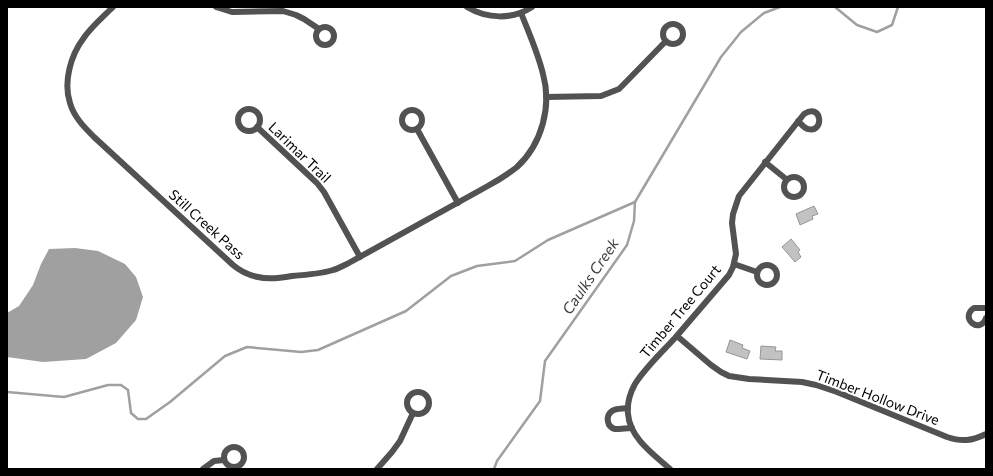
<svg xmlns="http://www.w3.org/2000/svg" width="993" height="476" font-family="Commissioner,sans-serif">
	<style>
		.water { fill: #a0a0a0 }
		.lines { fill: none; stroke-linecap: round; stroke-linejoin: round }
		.stream { stroke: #a0a0a0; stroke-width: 2.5 }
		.building { fill: #c2c2c2; stroke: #969696 }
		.street { stroke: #525252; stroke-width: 6 }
		.labels { text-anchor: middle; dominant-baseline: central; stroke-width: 4; stroke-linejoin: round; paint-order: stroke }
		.street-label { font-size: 14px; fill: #000; stroke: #fff }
		.water-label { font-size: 15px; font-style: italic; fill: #414141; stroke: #fff }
	</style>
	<rect width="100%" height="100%" fill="#fff"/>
	<polygon class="water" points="75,248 98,251 125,264 136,277 143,297 136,320 116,343 86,359 43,362 7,357 7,313 19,306 33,285 41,264 49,249"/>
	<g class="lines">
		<g class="stream">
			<polyline points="835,7 857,25 877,32 892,25 898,7"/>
			<polyline points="7,392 64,397 108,385 121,385 128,390 131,413 138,419 146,419 170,402 225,356 247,347 301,352 318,350 406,311 451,276 477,266 515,261 548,240 635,202"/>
			<polyline points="494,469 497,461 540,401 545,361 627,245 634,221 635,202 721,57 741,32 764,13 780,7"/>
		</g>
	</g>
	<g class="building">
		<polygon points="814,206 818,214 812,216 813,219 800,225 796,214"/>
		<polygon points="791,239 800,250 798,252 801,257 795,262 782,247"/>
		<polygon points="730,340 743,345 742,348 750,351 747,359 726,352"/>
		<polygon points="761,346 776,347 775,351 782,351 782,360 760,359"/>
	</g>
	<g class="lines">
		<g class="street">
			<path d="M113,7C103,17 91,27 83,39C71,55 63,82 70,103C74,117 84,127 94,137L233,265C240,271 248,275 258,277C269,280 281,278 292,276C306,275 320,274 333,270C338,269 342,266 347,264L486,187C497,181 507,175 517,167C542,144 552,106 543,74C538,53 529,33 521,13"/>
			<polyline points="216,7 232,12 283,11 296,15 304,19 319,29"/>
			<path d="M467,7C487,19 512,20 532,7"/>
			<circle cx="673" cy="34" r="10"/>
			<circle cx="325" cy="36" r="9"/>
			<polyline points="546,97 601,96 619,89 625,83 665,42"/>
			<circle cx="249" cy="120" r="11"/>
			<circle cx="412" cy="120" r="10"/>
			<polyline points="257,127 317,183 324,192 360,257"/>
			<polyline points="417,129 458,203"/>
			<polyline points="765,162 786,179"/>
			<circle cx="794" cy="187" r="10"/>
			<polyline points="734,264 757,272"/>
			<circle cx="767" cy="275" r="10"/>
			<path d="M986,308H974C959,318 980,335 986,318"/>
			<path d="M677,336L711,365L721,372L729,376L749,379L802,382L816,385L837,392L947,437C962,442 972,441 986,434"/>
			<circle cx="418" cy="403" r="11"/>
			<path d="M628,408C623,409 616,408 612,411C605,416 607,427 615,429C621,429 627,428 632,428"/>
			<circle cx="234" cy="457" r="10"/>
			<polyline points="203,469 214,461 224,460"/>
			<polyline points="377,469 392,452 400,441 413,413"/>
			<path d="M670,469C653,454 630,438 628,414C627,404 630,393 635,384C645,368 662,352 675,338C693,317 711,296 729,275L733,267L736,254L732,223L733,214L739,196L804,114C823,102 824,134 808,129C804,128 801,124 798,121"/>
		</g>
	</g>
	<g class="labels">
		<g class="street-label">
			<text transform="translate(300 152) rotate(44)">Larimar Trail</text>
			<text transform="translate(207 224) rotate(42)">Still Creek Pass</text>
			<text transform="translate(680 311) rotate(-50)">Timber Tree Court</text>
			<text transform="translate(878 397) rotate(21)">Timber Hollow Drive</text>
		</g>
		<g class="water-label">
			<text transform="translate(590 276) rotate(-56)">Caulks Creek</text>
		</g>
	</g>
	<rect width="993" height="476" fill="none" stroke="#000000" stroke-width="16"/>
</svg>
